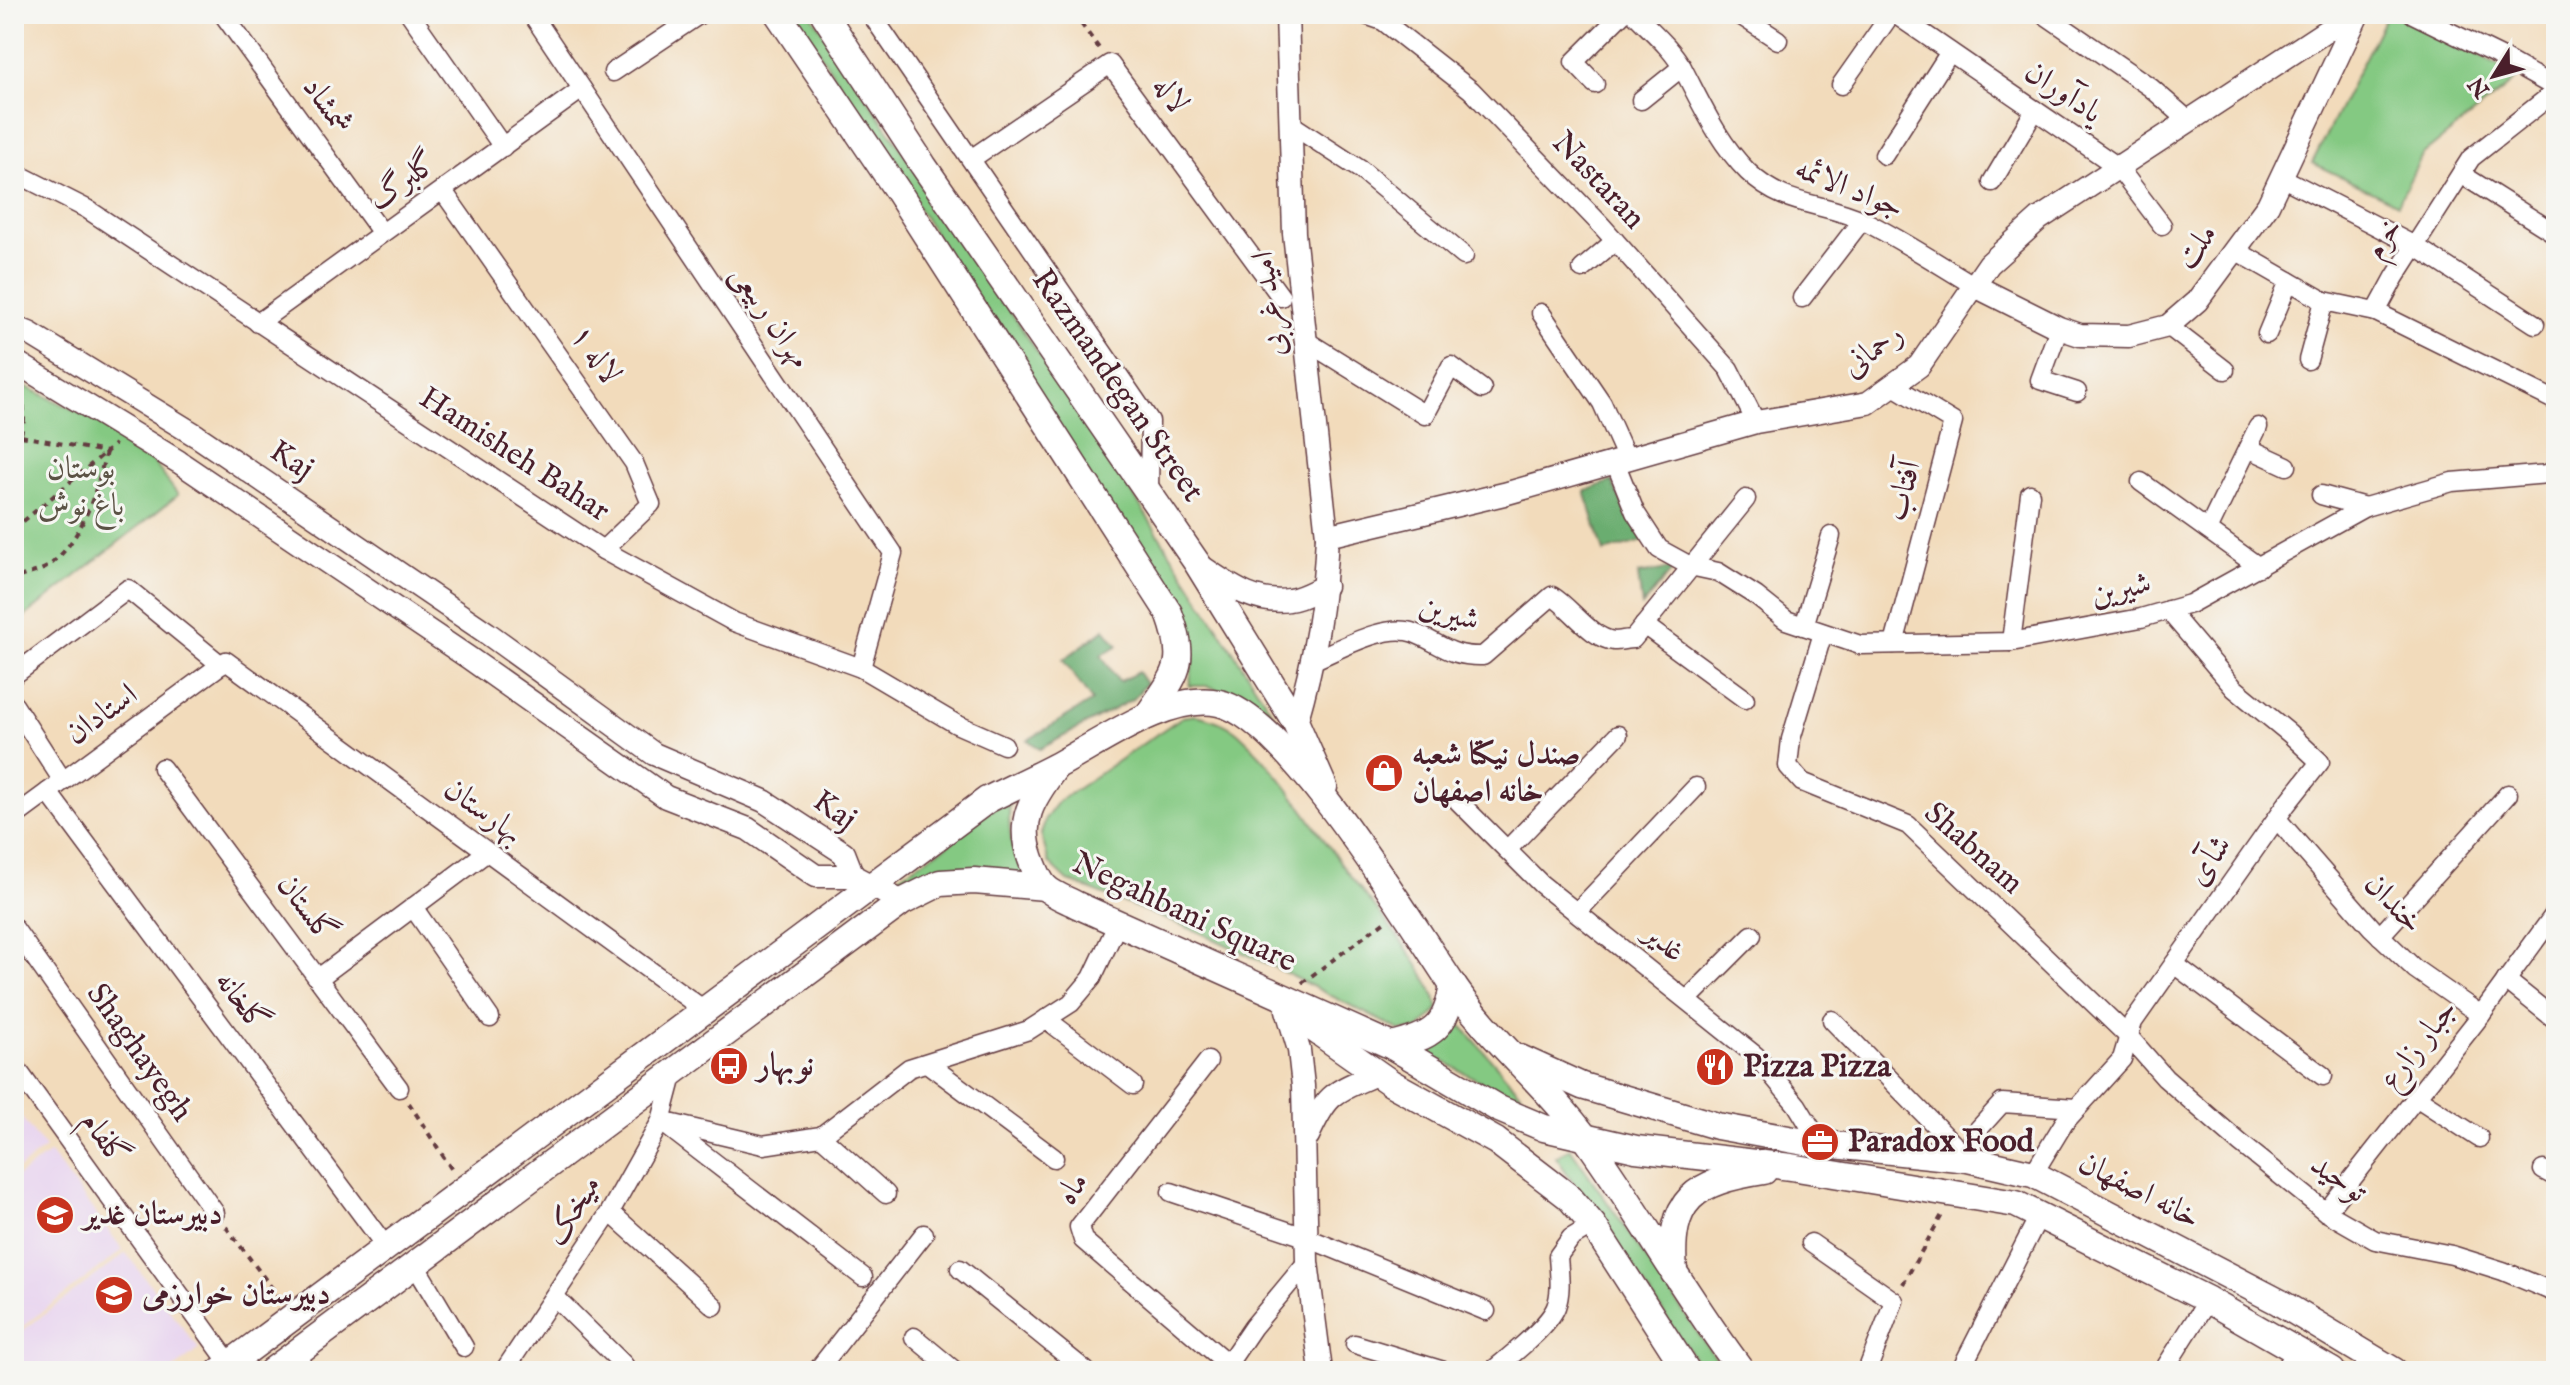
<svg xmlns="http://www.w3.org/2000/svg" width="2570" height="1385" font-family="'IM FELL English',Amiri,serif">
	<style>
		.built { fill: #e7d2ef }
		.green { fill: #84c982; stroke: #677456; stroke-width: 2 }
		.forest { fill: #6bad70; stroke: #5a664e; stroke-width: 2 }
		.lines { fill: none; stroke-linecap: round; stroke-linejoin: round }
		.minor-casing { stroke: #633b41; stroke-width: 21 }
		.tertiary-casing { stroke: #633b41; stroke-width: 25 }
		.secondary-casing { stroke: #633b41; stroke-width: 29 }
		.path { stroke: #633b41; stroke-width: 4; stroke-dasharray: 6 6; stroke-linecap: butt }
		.minor { stroke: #fff; stroke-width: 18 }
		.tertiary { stroke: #fff; stroke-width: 22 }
		.secondary { stroke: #fff; stroke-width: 26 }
		.labels { text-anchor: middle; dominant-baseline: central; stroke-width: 6; stroke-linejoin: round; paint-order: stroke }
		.street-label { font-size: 32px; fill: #4a1f2b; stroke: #f6f6f2 }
		.park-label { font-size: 32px; fill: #5b5245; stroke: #f6f6f2 }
		.poi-label { font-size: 32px; font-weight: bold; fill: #4a1f2b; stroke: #f6f6f2; text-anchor: start }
	</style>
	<rect width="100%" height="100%" fill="#f6f6f2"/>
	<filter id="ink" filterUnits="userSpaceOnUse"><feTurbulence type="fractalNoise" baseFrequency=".0125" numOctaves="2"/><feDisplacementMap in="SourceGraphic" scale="16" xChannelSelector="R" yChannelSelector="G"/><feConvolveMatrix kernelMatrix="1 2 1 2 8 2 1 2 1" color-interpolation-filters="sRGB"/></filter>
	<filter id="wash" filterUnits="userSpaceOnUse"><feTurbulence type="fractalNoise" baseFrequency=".006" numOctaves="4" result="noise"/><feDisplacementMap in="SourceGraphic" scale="32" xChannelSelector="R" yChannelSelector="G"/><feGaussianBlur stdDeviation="1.8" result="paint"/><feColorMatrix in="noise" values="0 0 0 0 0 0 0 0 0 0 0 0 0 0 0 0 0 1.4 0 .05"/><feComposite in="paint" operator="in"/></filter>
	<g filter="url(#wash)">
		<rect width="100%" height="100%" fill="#f2dbbb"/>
		<g class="built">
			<polygon points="14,1108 45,1148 14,1172"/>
			<polygon points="50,1153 123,1250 14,1333 14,1179"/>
			<polygon points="126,1253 199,1349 171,1371 14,1371 14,1337"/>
		</g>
		<g class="green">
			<polygon points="795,14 811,14 1134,496 1296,750 1232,696 1209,686 1189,686 1193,663 1187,631"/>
			<polygon points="2387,14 2409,14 2518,78 2422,155 2398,204 2312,163"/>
			<polygon points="14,381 137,440 178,495 14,625"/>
			<path d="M1195,715C1210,718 1227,723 1239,734C1282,773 1314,827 1348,873C1376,910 1427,966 1439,1009L1418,1030H1399L1276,968L1199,932L1068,881L1049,863L1041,834L1046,818L1058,802L1182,717Z"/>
			<path d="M1010,798C1007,829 1011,856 1030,880C986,870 950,857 909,883L899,876L947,846L978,818Z"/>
			<polygon points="1454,1017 1537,1112 1424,1051 1449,1035"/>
			<polygon points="1570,1148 1724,1371 1703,1371 1556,1157"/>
		</g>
		<g class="forest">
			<polygon points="1612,481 1626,512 1644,541 1604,552 1585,491"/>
			<polygon points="1674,568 1642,606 1638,574"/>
			<polygon points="1105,629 1118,646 1101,655 1119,682 1138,672 1146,684 1133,699 1040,749 1028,740 1092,701 1063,660"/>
		</g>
	</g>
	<g filter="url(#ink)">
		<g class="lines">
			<defs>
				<g id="minor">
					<polyline points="223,14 382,233"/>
					<polyline points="410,14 503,147"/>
					<polyline points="532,14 893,553 861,668"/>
					<polyline points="871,14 1150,421 1149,492"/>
					<polyline points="1363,14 1383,21 1471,90 1601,225 1729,369 1756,422"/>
					<path d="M1635,14C1651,31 1672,48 1683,69C1702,105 1718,142 1748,172C1785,208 1822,201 1864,221C1902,240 1938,264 1975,286"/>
					<polyline points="1746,14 1743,17 1778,40"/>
					<polyline points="1895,14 2118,167 2162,225"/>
					<polyline points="2044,14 2150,87 2188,120"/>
					<polyline points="2413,14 2501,57 2556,88"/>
					<polyline points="613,72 700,14"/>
					<polyline points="1595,84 1574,62 1622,14"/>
					<polyline points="1841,85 1891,14"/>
					<polyline points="1641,100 1682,67"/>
					<polyline points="1292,125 1361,170 1464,256"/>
					<polyline points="1884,155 1950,52"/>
					<polyline points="971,159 1110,64 1281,297"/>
					<polyline points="14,172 87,209 603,550 734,622 861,668 956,724 1004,745"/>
					<polyline points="2461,174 2556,234"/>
					<polyline points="2281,177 2415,246 2535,324"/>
					<polyline points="1992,182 2035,110"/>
					<polyline points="443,191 634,463 651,504 603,550"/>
					<polyline points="2235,250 2324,301 2376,312 2395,277 2471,158 2556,91"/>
					<polyline points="1582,269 1615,241"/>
					<polyline points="1802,298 1862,220"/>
					<polyline points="2376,312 2556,401"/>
					<polyline points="1541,313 1602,403 1627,459"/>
					<polyline points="258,323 582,89"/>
					<polyline points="2168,326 2225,370"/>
					<polyline points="2059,328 2040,380 2077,392"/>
					<polyline points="2267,334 2289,281"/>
					<polyline points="1306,341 1425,415 1451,366 1482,389"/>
					<polyline points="2308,360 2324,301"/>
					<polyline points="1892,385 1953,422 1894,644"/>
					<polyline points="2248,448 2287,466"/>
					<polyline points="1615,462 1635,512 1659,549 1690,566 1718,572 1756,596 1786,620 1860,645 2011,642 2141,618 2190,604 2365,507 2452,482 2548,474 2556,468"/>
					<polyline points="2141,482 2259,567"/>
					<polyline points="2321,495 2365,507"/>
					<polyline points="2208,530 2258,427"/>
					<polyline points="1644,625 1745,699"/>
					<polyline points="1804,626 1831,536"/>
					<polyline points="1823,633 1791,739 1788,766 1802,782 1908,825 2129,1037 2165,1078 2240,1143 2326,1212 2375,1240 2452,1255 2503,1271 2556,1293"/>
					<polyline points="2011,642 2030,494"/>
					<path d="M1314,660C1340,649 1387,622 1414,633C1442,644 1449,657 1483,656L1552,596C1572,608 1590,638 1614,641C1620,641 1627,639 1633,639L1746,499"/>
					<polyline points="14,675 128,589 221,665"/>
					<polyline points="14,705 63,781"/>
					<polyline points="162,768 399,1088"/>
					<polyline points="48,792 386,1247"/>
					<polyline points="1458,801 1541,884 1756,1056 1797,1105 1820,1143"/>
					<polyline points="14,817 226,661 704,1010"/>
					<polyline points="2277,819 2372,928 2415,969 2481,1015"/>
					<polyline points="1507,850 1618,735"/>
					<polyline points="413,907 490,1018"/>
					<polyline points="1577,912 1696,787"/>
					<polyline points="14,928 215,1213"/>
					<polyline points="2380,936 2508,794"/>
					<polyline points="2174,964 2323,1076"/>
					<polyline points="320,977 487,852"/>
					<polyline points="2506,980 2556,1020"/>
					<polyline points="1687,1000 1752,935"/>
					<polyline points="1046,1019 1133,1085"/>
					<polyline points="1832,1020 1968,1159"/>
					<polyline points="1208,1061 1079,1227 1083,1240 1228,1364"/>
					<polyline points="927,1063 1054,1158"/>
					<polyline points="14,1065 230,1364"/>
					<polyline points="2416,1097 2479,1138"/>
					<polyline points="661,1121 763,1145 821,1136 909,1068 1029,1030 1071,1003 1092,978 1118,923"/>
					<polyline points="667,1126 863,1277"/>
					<polyline points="821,1136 886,1194"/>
					<polyline points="1968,1159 1975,1133 2002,1103 2077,1108"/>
					<polyline points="2543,1170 2556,1177"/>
					<polyline points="2033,1174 2064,1123 2122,1059 2133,1022 2286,805 2320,762 2289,733 2234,688 2168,610"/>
					<polyline points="1171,1192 1305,1237 1486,1311"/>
					<polyline points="610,1212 714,1306"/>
					<polyline points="2326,1212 2481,1015 2556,912"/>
					<polyline points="1811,1243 1894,1301 1867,1371"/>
					<polyline points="415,1265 464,1347"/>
					<polyline points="960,1269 1086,1371"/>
					<polyline points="555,1297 624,1365"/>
					<polyline points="914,1337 955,1371"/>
					<polyline points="1355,1344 1444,1371"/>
					<polyline points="504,1371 610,1212 661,1121 674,1072"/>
					<polyline points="817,1371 924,1234"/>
					<polyline points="1223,1371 1253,1327 1307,1262"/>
					<path d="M1492,1371C1509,1357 1548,1327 1556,1307C1562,1291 1559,1273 1558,1256L1571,1238L1593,1225"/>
					<polyline points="1960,1371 2040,1214"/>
					<polyline points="2163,1371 2208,1300"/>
					<polyline points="2284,1371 2297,1351"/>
				</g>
				<g id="tertiary">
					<path d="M1287,14L1294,233L1327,536C1324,605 1315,657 1296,723"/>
					<polyline points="1975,286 2059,328 2080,335 2129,336 2168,326 2197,301 2268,205 2358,14"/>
					<polyline points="14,327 29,333 197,436 487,633 654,754 764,801 844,853 853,876"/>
					<polyline points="14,361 179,462 469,658 666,797 748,829 816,876 853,876 902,902"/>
					<polyline points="1327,536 1504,494 1756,422 1868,403 1919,366 1989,264 2039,219 2352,14"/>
					<path d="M1202,567C1229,585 1254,605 1289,600C1301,599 1314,591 1325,586"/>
					<polyline points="1287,1010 1299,1050 1303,1086 1307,1262 1321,1371"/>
					<path d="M1308,1136C1328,1092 1333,1093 1376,1074"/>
				</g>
				<g id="secondary">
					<path d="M778,14L897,190L1169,613C1188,665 1177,672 1148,715"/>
					<polyline points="824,14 923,165 1197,563 1296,723 1324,787"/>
					<path d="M1054,769C1032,799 1017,821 1031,859C1034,867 1039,881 1045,887C1053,895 1068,900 1077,905L1392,1046L1499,1109L1544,1128L1636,1149L1791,1167L2016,1204L2208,1300L2332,1371"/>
					<polyline points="1290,1012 1391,1083 1496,1141 1569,1197 1593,1225 1687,1371"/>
					<path d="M1392,1046C1433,1036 1446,1028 1453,985"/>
					<polyline points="1520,1058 1582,1086 1717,1126 1805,1142 1968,1159 2033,1174 2279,1302 2394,1371"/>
					<path d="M1674,1273C1668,1198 1694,1182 1764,1171"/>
					<path d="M220,1371L987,800C1011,788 1035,777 1058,765C1100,743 1169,692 1219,703C1288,718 1410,922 1452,984C1491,1041 1546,1084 1587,1140C1641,1215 1686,1297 1742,1371"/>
					<polyline points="272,1371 902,902 940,883 974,881 1045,887"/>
				</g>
			</defs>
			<use href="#minor" class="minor-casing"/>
			<use href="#tertiary" class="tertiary-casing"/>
			<use href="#secondary" class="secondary-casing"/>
			<g class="path">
				<polyline points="1074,14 1101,51"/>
				<polyline points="21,436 106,452 115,444"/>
				<path d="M14,445C27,430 25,409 21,390"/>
				<path d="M14,529L106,452C96,492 84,537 50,565C41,572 25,574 14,579"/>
				<polyline points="1302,983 1385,921"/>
				<polyline points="409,1103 452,1170"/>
				<polyline points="226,1227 281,1300"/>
				<polyline points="1903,1284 1942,1215"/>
			</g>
			<use href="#minor" class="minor"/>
			<use href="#tertiary" class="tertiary"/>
			<use href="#secondary" class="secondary"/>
		</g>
	</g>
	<defs>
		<symbol id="shop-disc" viewBox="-11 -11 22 22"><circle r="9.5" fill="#c8321e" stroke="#f6f6f2"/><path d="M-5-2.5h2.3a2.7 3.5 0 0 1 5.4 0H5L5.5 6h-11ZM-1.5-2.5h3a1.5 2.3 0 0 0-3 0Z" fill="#fff"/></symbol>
		<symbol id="bus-disc" viewBox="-11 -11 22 22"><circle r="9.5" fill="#c8321e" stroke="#f6f6f2"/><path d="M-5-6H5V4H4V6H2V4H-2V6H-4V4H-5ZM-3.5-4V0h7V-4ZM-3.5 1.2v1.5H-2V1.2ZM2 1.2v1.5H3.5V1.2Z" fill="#fff"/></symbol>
		<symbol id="restaurant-disc" viewBox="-11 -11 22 22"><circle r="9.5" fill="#c8321e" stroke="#f6f6f2"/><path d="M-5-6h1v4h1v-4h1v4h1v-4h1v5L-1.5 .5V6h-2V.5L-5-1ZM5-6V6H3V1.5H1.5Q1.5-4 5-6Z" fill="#fff"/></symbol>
		<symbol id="office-disc" viewBox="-11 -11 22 22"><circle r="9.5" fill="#c8321e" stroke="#f6f6f2"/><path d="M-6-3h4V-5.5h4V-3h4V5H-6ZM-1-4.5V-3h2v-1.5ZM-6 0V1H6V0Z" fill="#fff"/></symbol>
		<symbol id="school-disc" viewBox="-11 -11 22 22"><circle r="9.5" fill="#c8321e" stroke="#f6f6f2"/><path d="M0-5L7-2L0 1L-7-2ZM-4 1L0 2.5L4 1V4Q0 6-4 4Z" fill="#fff"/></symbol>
	</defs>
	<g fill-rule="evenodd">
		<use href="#shop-disc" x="1362" y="751" width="44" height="44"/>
		<use href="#bus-disc" x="707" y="1044" width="44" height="44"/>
		<use href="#restaurant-disc" x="1693" y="1045" width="44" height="44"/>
		<use href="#office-disc" x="1798" y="1120" width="44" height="44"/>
		<use href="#school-disc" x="33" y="1193" width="44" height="44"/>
		<use href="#school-disc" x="92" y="1273" width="44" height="44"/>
	</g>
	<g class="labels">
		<g class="street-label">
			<text transform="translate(2063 93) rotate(34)">یادآوران</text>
			<text transform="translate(1170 95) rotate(54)">لاله</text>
			<text transform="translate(327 106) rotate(54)">شمشاد</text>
			<text transform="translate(1598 181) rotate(47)">Nastaran</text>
			<text transform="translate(403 182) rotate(-35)">گلبرگ</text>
			<text transform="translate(1849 189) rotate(22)">جواد الائمه</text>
			<text transform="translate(2384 239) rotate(-58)">خرم</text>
			<text transform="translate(2197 247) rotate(-54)">ملت</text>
			<text transform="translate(1270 304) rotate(-97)">امید غربی</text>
			<text transform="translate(770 317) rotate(56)">مهران ربیعی</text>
			<text transform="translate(1873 351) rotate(-37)">رحمانی</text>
			<text transform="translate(595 355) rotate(55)">لاله ۱</text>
			<text transform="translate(1117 386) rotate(55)">Razmandegan Street</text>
			<text transform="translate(514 455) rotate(33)">Hamisheh Bahar</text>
			<text transform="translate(291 461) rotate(34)">Kaj</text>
			<text transform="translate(1904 491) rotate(-75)">آفتاب</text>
			<text transform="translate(2121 590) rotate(-13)">شیرین</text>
			<text transform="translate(1449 614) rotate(16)">شیرین</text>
			<text transform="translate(102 715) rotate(-36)">استادان</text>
			<text transform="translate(834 811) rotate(36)">Kaj</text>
			<text transform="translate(483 812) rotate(36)">بهارستان</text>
			<text transform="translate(1973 849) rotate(42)">Shabnam</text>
			<text transform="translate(2210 861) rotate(-55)">شآی</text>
			<text transform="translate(2393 904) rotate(46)">خندان</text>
			<text transform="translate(306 909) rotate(53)">گلستان</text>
			<text transform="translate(1184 913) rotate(25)">Negahbani Square</text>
			<text transform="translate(1664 943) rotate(39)">غدیر</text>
			<text transform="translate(241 1002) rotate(53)">گلخانه</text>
			<text transform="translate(2419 1045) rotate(-52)">جبار زارع</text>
			<text transform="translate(139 1053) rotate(55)">Shaghayegh</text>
			<text transform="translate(104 1139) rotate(54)">گلفام</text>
			<text transform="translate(2338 1179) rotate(35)">توحید</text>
			<text transform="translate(1073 1189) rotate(-56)">ماه</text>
			<text transform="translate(2139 1191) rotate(27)">خانه اصفهان</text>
			<text transform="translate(574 1211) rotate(-58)">میخک</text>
		</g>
		<g class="park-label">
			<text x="81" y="469">بوستان<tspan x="81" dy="37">باغ نوش</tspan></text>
		</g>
		<g class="poi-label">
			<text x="1412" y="755">صندل نیکتا شعبه<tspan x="1412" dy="37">خانه اصفهان</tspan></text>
			<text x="757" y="1066">نوبهار</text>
			<text x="1743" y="1067">Pizza Pizza</text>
			<text x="1848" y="1142">Paradox Food</text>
			<text x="83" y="1215">دبیرستان غدیر</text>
			<text x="142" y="1295">دبیرستان خوارزمی</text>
		</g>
	</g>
	<rect width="2570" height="1385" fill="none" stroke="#f6f6f2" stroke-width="48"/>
	<g transform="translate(2494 76) rotate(233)" stroke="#f6f6f2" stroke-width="6" paint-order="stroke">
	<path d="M0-6L14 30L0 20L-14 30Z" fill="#4a1f2b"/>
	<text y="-12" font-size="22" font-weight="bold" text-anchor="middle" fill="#4a1f2b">N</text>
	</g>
</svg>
